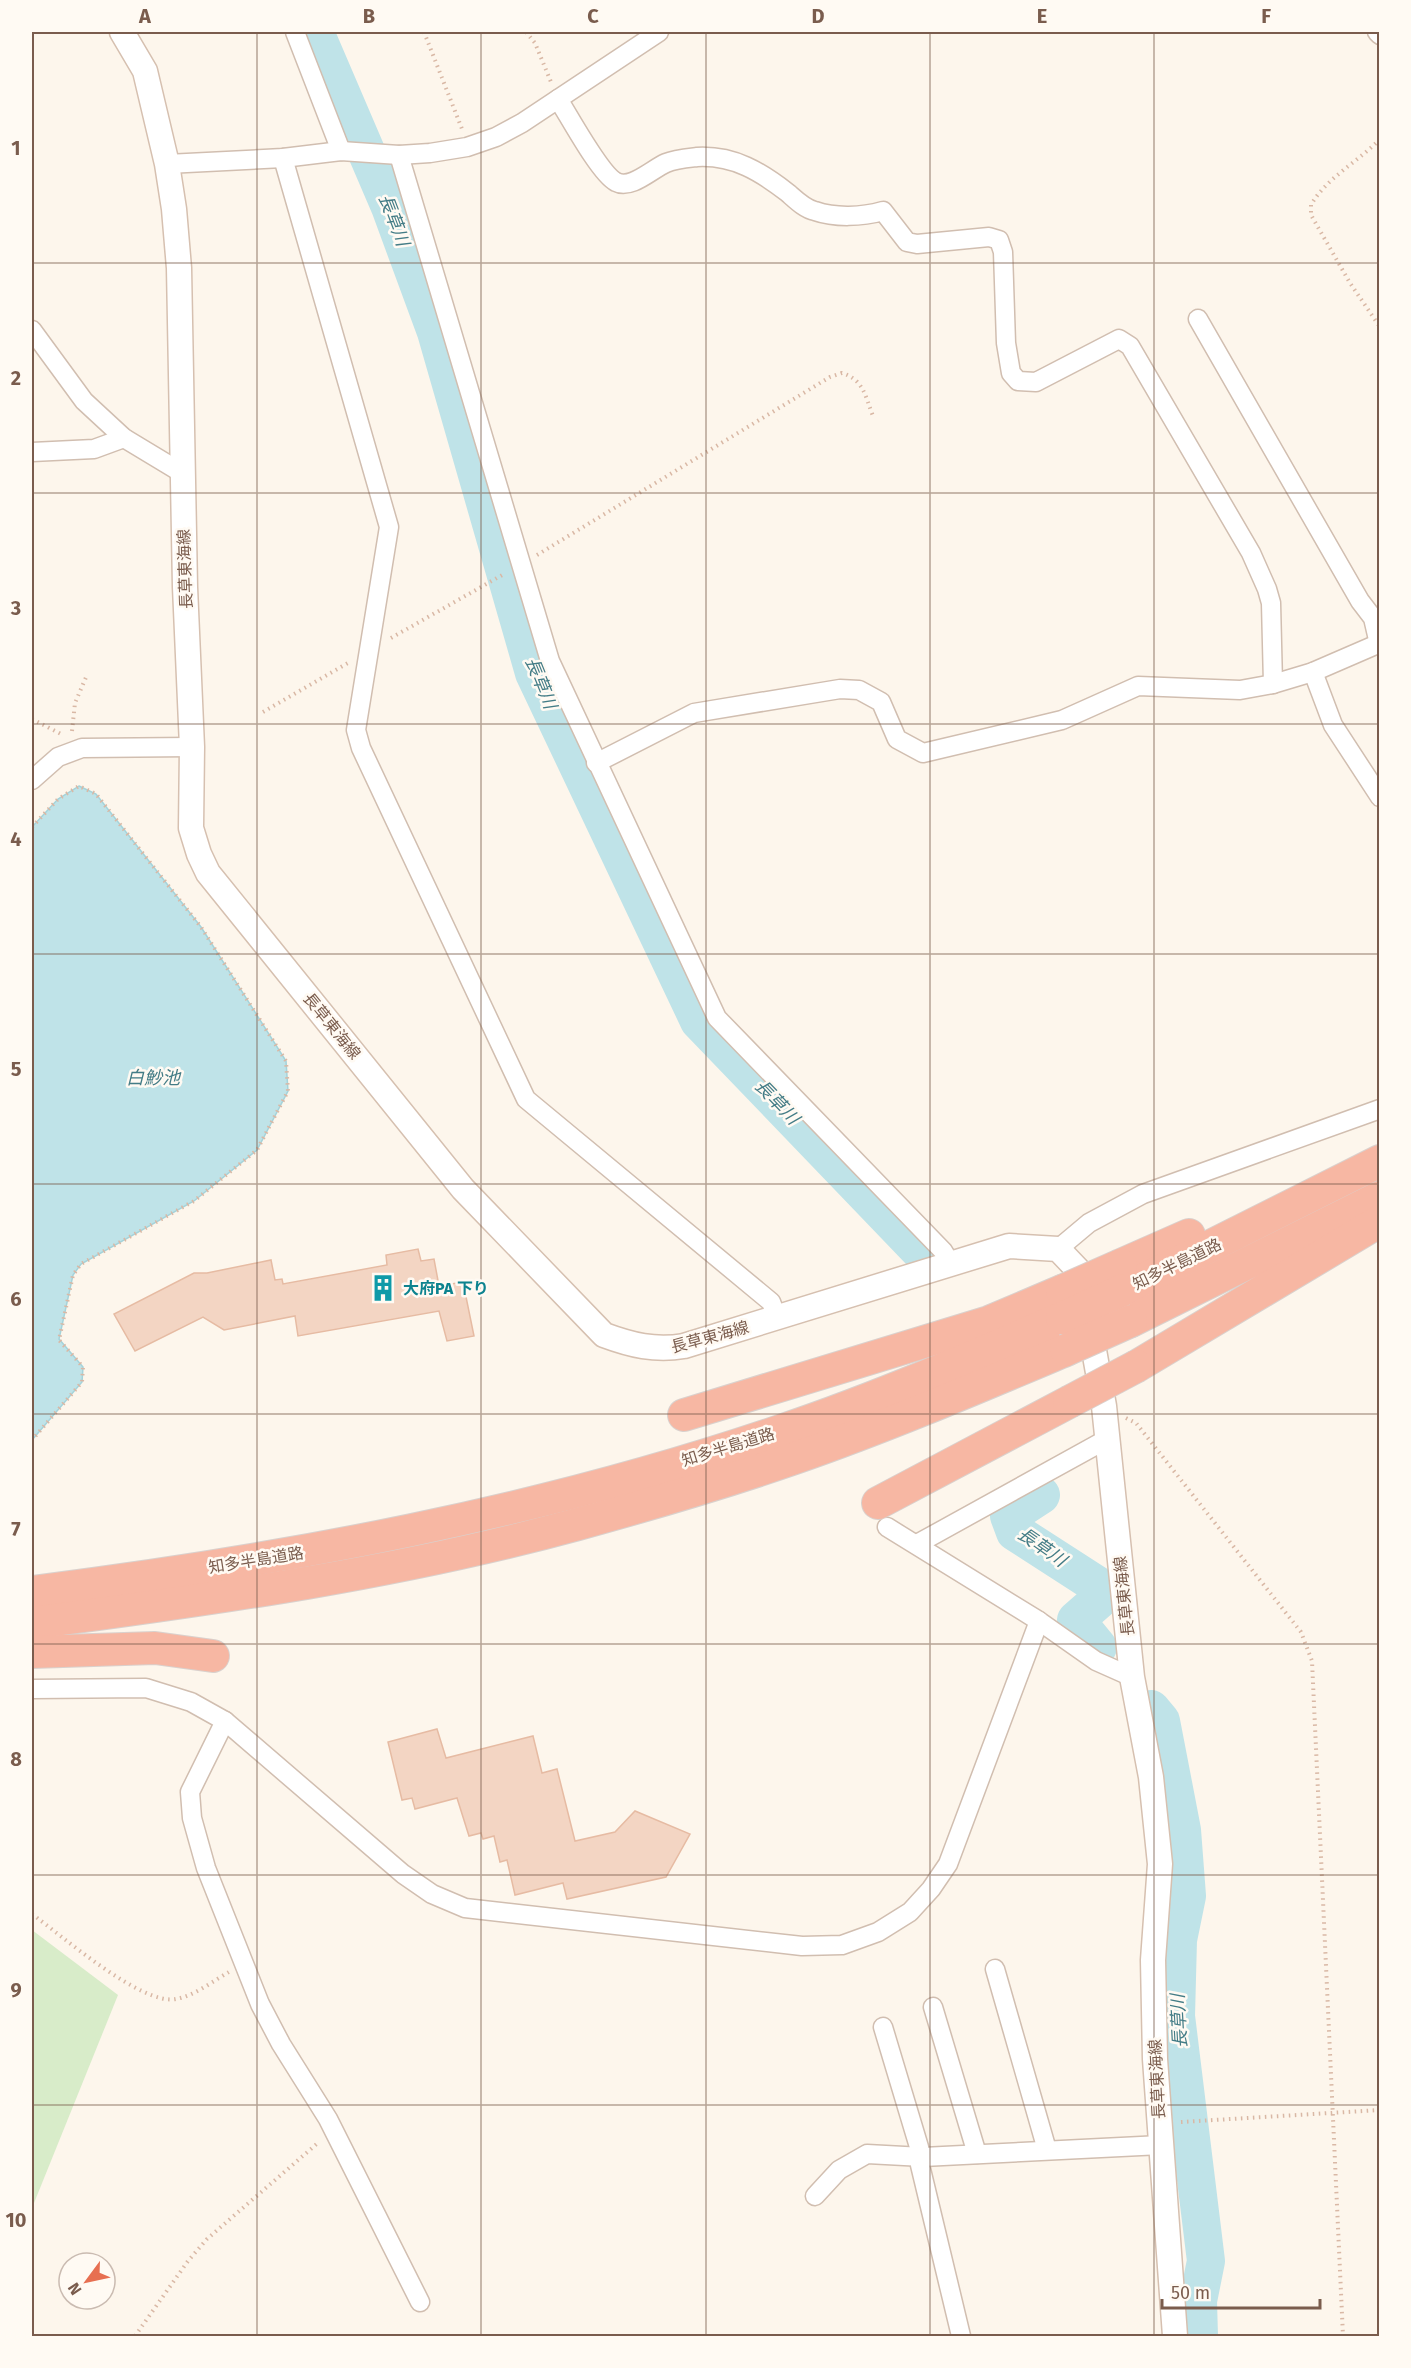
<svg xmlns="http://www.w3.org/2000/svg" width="1411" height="2368" font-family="'Fira Sans','Noto Sans JP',sans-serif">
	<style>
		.green { fill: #d8ecc9 }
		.water { fill: #bfe3e8; stroke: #a5d3da; stroke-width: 1.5 }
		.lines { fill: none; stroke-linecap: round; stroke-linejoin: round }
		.river { stroke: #bfe3e8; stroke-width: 38 }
		.building { fill: #f3d5c3; stroke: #e6bba3; stroke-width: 1.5 }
		.street-casing { stroke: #d1beb0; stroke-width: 21 }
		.secondary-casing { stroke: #d6c0b0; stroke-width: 27 }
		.highway-casing { stroke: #dad1cd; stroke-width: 34 }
		.path { stroke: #d9b8a5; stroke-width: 4; stroke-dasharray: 1.5 4.5; stroke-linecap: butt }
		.street { stroke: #fff; stroke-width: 18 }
		.secondary { stroke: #fff; stroke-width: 24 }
		.highway { stroke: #f7b7a3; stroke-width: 32 }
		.highway-bridge-casing { stroke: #dad1cd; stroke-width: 34; stroke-linecap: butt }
		.highway-bridge { stroke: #f7b7a3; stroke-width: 32 }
		.grid { fill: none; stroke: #7a5c4d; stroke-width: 1.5; stroke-opacity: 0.55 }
		.labels { text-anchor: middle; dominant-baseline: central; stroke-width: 5; stroke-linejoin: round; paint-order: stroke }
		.street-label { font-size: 16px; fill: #7a5c4d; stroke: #fffaf3 }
		.culture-label { font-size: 16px; font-weight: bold; fill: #0d838f; stroke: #fffaf3; text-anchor: start }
		.water-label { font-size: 18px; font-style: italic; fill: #437c86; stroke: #fffaf3 }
		.neatline { fill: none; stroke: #7a5c4d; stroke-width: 2 }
		.grid-label { font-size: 20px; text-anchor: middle; font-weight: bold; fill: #7a5c4d }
	</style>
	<rect width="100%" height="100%" fill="#fdf6ec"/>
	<polygon class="green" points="32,1930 118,1995 32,2208"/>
	<polygon class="water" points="79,786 96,794 201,927 286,1061 288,1091 257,1150 194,1201 81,1264 73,1275 59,1339 83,1367 82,1382 32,1440 32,827 58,799"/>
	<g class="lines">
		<g class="river">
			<polyline points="315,32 390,207 436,332 534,673 699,1021 919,1250"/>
			<polyline points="1041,1495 1009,1516 1015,1532 1108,1592 1076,1620 1098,1647"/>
			<polyline points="1151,1709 1161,1721 1182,1830 1187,1896 1178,1940 1176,2016 1206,2261 1198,2301 1199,2336"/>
		</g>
	</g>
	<g class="building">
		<polygon points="418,1249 421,1261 434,1259 439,1286 463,1282 474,1336 447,1341 439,1311 298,1336 295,1316 224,1330 203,1317 135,1351 114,1314 194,1273 207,1273 271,1260 275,1280 282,1279 283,1284 387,1265 386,1255"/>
		<polygon points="437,1729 446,1758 533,1736 542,1773 557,1769 575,1841 615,1832 635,1811 690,1834 666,1877 567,1899 563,1883 515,1895 507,1860 500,1862 494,1836 483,1839 481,1833 469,1836 457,1798 415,1809 412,1798 402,1800 388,1742"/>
	</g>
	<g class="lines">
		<defs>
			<g id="street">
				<polyline points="295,32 341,151"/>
				<polyline points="1377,32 1380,35"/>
				<path d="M558,99C569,116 600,174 616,182C631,190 652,169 666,163C675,159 688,158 697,157C734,155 761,172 788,193C796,200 805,209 815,211C835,218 862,217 883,211L907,242L917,244L989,237L999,240L1003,252L1006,343L1011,373L1018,381L1036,382L1119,339L1130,346L1251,553L1267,589L1271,603L1273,684"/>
				<polyline points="399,155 550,661 717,1018 943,1251 951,1264"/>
				<polyline points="283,158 389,527 356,730 361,748 526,1099 771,1302 777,1318"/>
				<polyline points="167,164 283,158 341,151 399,155 430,153 467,147 496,137 522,123 659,32"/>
				<polyline points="1198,319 1360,601 1373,618 1379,644"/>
				<polyline points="32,330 84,401 124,438 182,473"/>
				<polyline points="32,452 94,449 124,438"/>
				<polyline points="1313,672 1333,725 1380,797"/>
				<polyline points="596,763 694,713 840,689 859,690 881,702 897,739 923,753 1062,720 1138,686 1240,690 1273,684 1313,672 1380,643"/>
				<polyline points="32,780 58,757 82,748 192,747"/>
				<polyline points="1058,1249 1089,1223 1143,1194 1380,1109"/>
				<polyline points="887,1527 1039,1621 1096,1661 1132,1677"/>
				<polyline points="917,1544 1109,1438"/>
				<polyline points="32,1689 146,1688 191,1702 225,1721 403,1874 432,1894 465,1908 802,1946 842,1945 878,1932 910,1912 931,1889 948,1864 1039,1621"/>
				<polyline points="225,1721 190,1792 192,1818 206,1868 260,2004 281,2044 328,2119 420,2302"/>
				<polyline points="995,1969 1047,2150"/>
				<polyline points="933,2007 977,2154"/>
				<polyline points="883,2027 919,2147 920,2165 961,2336"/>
				<polyline points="815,2196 839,2170 867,2154 923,2157 1161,2145"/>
			</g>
			<path id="secondary" d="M122,32L145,71L167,164L174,209L179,268L185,587L192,747L191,828L199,854L208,873L463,1189L604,1335C631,1345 655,1351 684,1346L1009,1246L1058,1249L1080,1272L1104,1406L1132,1677L1151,1777L1160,1864L1153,1960L1155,2059L1175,2336"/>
			<g id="highway">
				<polyline points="1121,1265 1189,1235"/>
				<polyline points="1123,1290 1380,1161"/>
				<polyline points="1131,1321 1380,1197"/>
				<polyline points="1137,1366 1380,1221"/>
				<polyline points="684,1415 989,1322 1062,1291"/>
				<polyline points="878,1503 1069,1402"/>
				<path d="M32,1592C286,1560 539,1513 783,1430C878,1398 970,1358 1062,1318"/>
				<path d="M32,1623C215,1599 399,1573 578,1524C651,1504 723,1483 795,1458C887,1426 976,1388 1066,1350"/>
				<polyline points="32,1652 155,1648 213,1656"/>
			</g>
		</defs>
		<use href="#street" class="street-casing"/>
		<use href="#secondary" class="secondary-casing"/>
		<use href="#highway" class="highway-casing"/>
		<g class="path">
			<polyline points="424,32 462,129"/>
			<polyline points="526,32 535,43 551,82"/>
			<path d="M1380,139C1358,162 1326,178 1311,205V215L1350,283L1380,327"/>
			<path d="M537,555L830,377L842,373C864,380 865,396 873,416"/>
			<polyline points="391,638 504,574"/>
			<polyline points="263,712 348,663"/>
			<polyline points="32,719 63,735"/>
			<polyline points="72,731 75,703 87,675"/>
			<polyline points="32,827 58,799 79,786 96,794 201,927 286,1061 288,1091 257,1150 194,1201 81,1264 73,1275 59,1340 83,1367 82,1382 32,1440"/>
			<polyline points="1126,1418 1136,1423 1301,1632 1312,1661 1343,2336"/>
			<path d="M32,1914C61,1935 142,2006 176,1999C194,1996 213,1981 229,1972"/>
			<polyline points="1181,2122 1380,2110"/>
			<polyline points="135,2336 188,2261 207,2239 319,2142"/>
		</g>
		<use href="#street" class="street"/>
		<use href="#secondary" class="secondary"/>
		<use href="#highway" class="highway"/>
		<defs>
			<g id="highway-bridge">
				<polyline points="1062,1291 1121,1265"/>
				<polyline points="1062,1318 1123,1290"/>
				<polyline points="1066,1350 1131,1321"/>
				<polyline points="1069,1402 1137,1366"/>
			</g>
		</defs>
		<use href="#highway-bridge" class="highway-bridge-casing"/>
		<use href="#highway-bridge" class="highway-bridge"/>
	</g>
	<path class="grid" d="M257,32V2336M481,32V2336M706,32V2336M930,32V2336M1154,32V2336M32,263H1380M32,493H1380M32,724H1380M32,954H1380M32,1184H1380M32,1414H1380M32,1644H1380M32,1875H1380M32,2105H1380"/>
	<defs>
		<symbol id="building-bare" viewBox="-9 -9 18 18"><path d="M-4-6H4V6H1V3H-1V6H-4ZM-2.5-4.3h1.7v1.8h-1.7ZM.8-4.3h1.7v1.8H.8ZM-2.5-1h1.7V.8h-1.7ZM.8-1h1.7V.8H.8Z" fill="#0f9aa8" stroke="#fffaf3" stroke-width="2.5" paint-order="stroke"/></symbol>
	</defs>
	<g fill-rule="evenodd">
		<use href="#building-bare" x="364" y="1269" width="38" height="38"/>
	</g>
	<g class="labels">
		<g class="street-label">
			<text transform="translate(185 569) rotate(-92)">長草東海線</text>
			<text transform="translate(332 1026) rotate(51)">長草東海線</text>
			<text transform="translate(1177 1264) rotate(-26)">知多半島道路</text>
			<text transform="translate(710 1337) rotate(-15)">長草東海線</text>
			<text transform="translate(728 1447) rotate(-17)">知多半島道路</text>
			<text transform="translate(256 1560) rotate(-9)">知多半島道路</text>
			<text transform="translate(1124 1596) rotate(-96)">長草東海線</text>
			<text transform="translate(1157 2079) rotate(-93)">長草東海線</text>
		</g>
		<g class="culture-label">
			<text x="403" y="1288">大府PA 下り</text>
		</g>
		<g class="water-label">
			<text transform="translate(394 220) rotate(69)">長草川</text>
			<text transform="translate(541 683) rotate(68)">長草川</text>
			<text x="153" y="1078">白魦池</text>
			<text transform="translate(777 1102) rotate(46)">長草川</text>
			<text transform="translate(1042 1547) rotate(35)">長草川</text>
			<text transform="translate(1179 2021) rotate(-93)">長草川</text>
		</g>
	</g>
	<rect width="1411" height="2368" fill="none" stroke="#fffaf3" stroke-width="66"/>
	<g transform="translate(87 2281) rotate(237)"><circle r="28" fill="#fffaf3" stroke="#cabbb1" stroke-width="1.5"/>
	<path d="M0-4.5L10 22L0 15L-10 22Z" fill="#e76f51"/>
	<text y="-9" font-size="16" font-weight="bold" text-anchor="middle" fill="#7a5c4d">N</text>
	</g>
	<path d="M1162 2299v9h158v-9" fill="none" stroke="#7a5c4d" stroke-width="3"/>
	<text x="1171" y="2299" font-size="18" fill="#7a5c4d" stroke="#fffaf3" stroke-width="4.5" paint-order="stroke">50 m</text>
	<rect x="33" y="33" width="1345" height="2302" class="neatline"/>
	<g class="grid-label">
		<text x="145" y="23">A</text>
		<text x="369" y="23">B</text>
		<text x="593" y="23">C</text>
		<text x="818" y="23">D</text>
		<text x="1042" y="23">E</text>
		<text x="1266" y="23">F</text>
		<text x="16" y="155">1</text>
		<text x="16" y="385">2</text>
		<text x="16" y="615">3</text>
		<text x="16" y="846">4</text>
		<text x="16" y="1076">5</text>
		<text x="16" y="1306">6</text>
		<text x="16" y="1536">7</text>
		<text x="16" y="1766">8</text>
		<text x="16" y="1997">9</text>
		<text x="16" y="2227">10</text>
	</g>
</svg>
